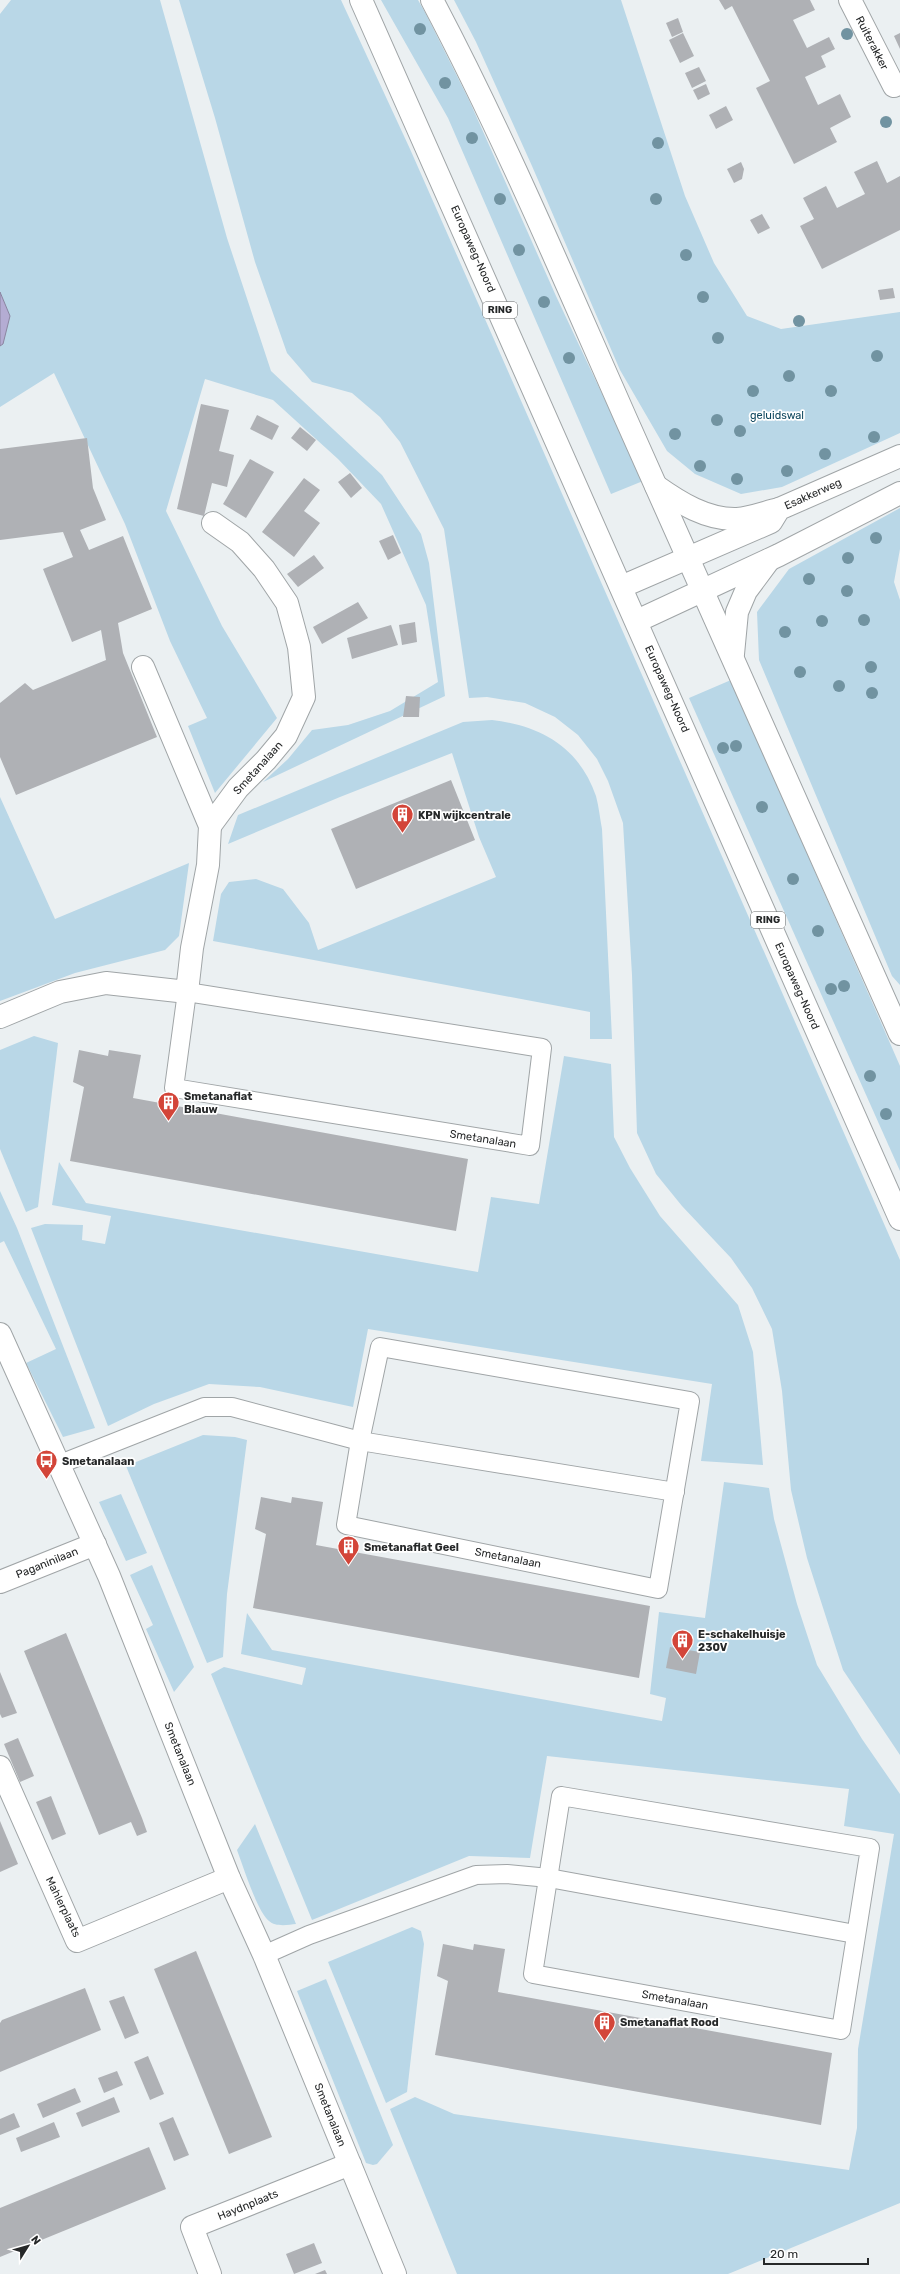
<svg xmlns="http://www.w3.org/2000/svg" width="900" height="2274" font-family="Rubik,sans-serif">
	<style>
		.green { fill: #b9d7e7 }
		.water { fill: #b4acd3; stroke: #8984a0 }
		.building { fill: #afb1b5 }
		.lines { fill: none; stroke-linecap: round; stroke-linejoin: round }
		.lane-casing { stroke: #a0a5a7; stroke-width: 20 }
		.street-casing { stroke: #a0a5a7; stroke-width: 24 }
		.secondary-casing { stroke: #a0a5a7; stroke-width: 24 }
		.primary-casing { stroke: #a0a5a7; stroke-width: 24 }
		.lane { stroke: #fff; stroke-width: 18 }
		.street { stroke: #fff; stroke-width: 22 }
		.secondary { stroke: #fff; stroke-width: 22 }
		.primary { stroke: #fff; stroke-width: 22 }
		.tree { fill: #7193a1 }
		.labels { text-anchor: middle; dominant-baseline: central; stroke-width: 3.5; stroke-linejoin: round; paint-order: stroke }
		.shield { fill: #fff; stroke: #676869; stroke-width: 1 }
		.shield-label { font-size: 10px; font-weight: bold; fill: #262829 }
		.street-label { font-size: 11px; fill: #262829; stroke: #fff }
		.park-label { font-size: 11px; fill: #0e475e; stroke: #fff }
		.poi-label { font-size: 11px; font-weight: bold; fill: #262829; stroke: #fff; text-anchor: start }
	</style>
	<rect width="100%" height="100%" fill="#ebf0f2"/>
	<g class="green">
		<polygon points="11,0 160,0 227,238 271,371 382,475 421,534 429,563 445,696 263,782 288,759 312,730 348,725 390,711 438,682 426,605 381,504 338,459 273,400 205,379 166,511 222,626 277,718 215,793 188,726 207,718 170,641 125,524 54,373 0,407 0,346 3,344 10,316 0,292 0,14"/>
		<polygon points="179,0 341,0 410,149 900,1260 900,1755 843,1670 807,1558 791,1490 782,1391 772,1329 752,1288 731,1258 682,1206 656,1174 637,1133 632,975 623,823 608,781 597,759 578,735 555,717 525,703 487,697 469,698 444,529 400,442 380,417 352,393 312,382 287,353 255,262 215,118"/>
		<polygon points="381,0 418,0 426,14 469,100 556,296 643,481 611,494 448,118"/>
		<polygon points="454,0 621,0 685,196 714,263 747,316 781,329 900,312 900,433 782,487 741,494 695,474 667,451 620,370 532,166 476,42"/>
		<polygon points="900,508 900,549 894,582 900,600 900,985 892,976 759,660 757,612 789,569"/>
		<polygon points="731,680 900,1066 900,1171 689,698"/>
		<path d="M492,720C541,726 579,747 596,796C599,807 600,819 602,829L612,1039H590V1012L213,941L221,894L229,882L256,879L283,889L309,923L318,950L496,877L479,837L452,753L340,797L228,844L238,815L463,722Z"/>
		<polygon points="0,797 55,919 189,863 179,936 165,950 75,973 0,1001"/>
		<polygon points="34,1036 58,1043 38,1207 26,1212 0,1149 0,1050"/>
		<polygon points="564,1056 611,1064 614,1137 630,1168 660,1216 738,1305 753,1352 763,1465 701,1461 712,1384 368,1329 353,1407 260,1387 209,1384 154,1404 108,1426 31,1228 45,1224 83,1225 82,1240 105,1244 111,1216 52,1205 59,1162 86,1203 478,1272 491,1197 539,1204"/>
		<polygon points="0,1191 17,1228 95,1428 63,1437 26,1363 56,1349 4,1241 0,1243"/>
		<polygon points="203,1435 235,1437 247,1440 227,1594 223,1657 207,1663 126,1466"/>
		<polygon points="724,1482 769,1488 774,1519 797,1604 817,1665 862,1739 900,1794 900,2203 728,2274 457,2274 390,2109 415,2097 454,2114 849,2170 857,2128 858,2049 894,1834 844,1826 849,1789 547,1756 530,1858 469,1856 312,1920 211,1674 224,1667 302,1685 306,1668 241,1654 247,1613 272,1650 662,1721 666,1698 650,1694 659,1612 705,1618"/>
		<polygon points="121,1494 147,1553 126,1561 99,1502"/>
		<polygon points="152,1565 194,1667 174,1692 146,1629 153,1625 130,1575"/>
		<path d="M255,1824L296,1924C288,1925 275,1927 269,1921C257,1911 243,1866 237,1850Z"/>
		<polygon points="412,1927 421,1931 424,1944 407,2092 386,2103 328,1962"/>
		<polygon points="326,1979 393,2145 377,2164 373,2165 366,2163 297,1991"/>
	</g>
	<polygon class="water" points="0,292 10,316 3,344 0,346"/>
	<g class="building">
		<polygon points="719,0 810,0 815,10 793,20 807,48 829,37 835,49 821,56 826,67 805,77 818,105 840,94 851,117 830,128 837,142 794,164 756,88 770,81 732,6 725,10"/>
		<polygon points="678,18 683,32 672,37 666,23"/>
		<polygon points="683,33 694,56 680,63 669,40"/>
		<polygon points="900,33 900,49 894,36"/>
		<polygon points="699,67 706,81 692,88 685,73"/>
		<polygon points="706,84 710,94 698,100 693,90"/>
		<polygon points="726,106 733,120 716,129 709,115"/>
		<polygon points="877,161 887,183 900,176 900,230 822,269 800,226 814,219 803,198 826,186 837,208 865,194 854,172"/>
		<polygon points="741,162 744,169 742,179 734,183 727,169"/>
		<polygon points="762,214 770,228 758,234 750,220"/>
		<polygon points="893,288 895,298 880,300 878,290"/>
		<polygon points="201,404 229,410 219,451 234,455 227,487 212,483 204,516 177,509"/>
		<polygon points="257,415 279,426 272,440 250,429"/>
		<polygon points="300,427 316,440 307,451 291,438"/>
		<polygon points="87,438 93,488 106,520 80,530 89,550 123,536 152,609 118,623 123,653 157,737 16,795 0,757 0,703 25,683 33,690 106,660 101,630 72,642 43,569 73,557 63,532 0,540 0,449"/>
		<polygon points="250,459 274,472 246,518 223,504"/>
		<polygon points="350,473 362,488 351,498 338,482"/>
		<polygon points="304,478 320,490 304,511 320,523 294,557 262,532"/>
		<polygon points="393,535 401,553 388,560 379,541"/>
		<polygon points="314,555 324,568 298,587 287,574"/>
		<polygon points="358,602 368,618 322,644 313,627"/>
		<polygon points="415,622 417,642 402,645 399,625"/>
		<polygon points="391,625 398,645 352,659 347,638"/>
		<polygon points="406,696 420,697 419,717 403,717"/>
		<polygon points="451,780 475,840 356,889 331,829"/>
		<polygon points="79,1050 108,1056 109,1050 141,1055 133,1098 468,1159 456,1231 70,1161 84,1087 73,1082"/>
		<polygon points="261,1497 291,1503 292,1497 323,1502 316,1545 650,1606 639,1678 253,1608 266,1534 255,1529"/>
		<polygon points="66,1633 142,1818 147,1832 137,1836 131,1822 99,1835 24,1651"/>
		<polygon points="670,1647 700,1652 696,1674 666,1668"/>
		<polygon points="0,1672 17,1713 2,1718 0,1714"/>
		<polygon points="18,1738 34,1776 20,1782 4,1744"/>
		<polygon points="51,1796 66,1834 52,1840 36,1802"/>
		<polygon points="0,1821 18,1864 0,1872"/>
		<polygon points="443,1944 473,1950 474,1944 505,1949 498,1992 832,2053 821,2125 435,2055 448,1981 437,1976"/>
		<polygon points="196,1951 272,2137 229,2154 154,1969"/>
		<polygon points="85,1988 101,2030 0,2072 0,2023 2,2020"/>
		<polygon points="124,1996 139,2033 125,2039 109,2001"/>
		<polygon points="148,2056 164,2094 150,2100 134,2062"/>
		<polygon points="117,2071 123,2085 104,2093 98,2078"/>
		<polygon points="75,2088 81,2102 43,2118 37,2104"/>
		<polygon points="114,2097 120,2112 82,2127 76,2113"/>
		<polygon points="14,2113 20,2127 0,2135 0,2119"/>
		<polygon points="173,2117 189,2155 174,2161 159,2123"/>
		<polygon points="54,2122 60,2137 21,2152 16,2138"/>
		<polygon points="149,2147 166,2189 0,2257 0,2208"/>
		<polygon points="314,2243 322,2263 294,2274 286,2254"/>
		<polygon points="325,2270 327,2274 315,2274"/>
	</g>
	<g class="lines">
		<defs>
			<g id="lane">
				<polygon points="187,992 542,1048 530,1146 174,1088"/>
				<polygon points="380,1347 690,1401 658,1589 346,1525 360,1441"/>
				<polyline points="60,1464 204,1407 232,1407 360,1441 675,1492"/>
				<polygon points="561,1796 870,1848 841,2030 533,1974"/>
				<polyline points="264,1955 309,1935 476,1875 507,1874 549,1878 855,1934"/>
			</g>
			<g id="street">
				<polyline points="850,0 894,86"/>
				<polyline points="210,826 238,788 266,760 286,736 304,697 299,647 287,603 264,569 240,542 213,523"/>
				<polyline points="0,1017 60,992 106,983 187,992 192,948 208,865 210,826 143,667"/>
				<polyline points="0,1582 95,1544"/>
				<polyline points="0,1767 77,1941 229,1878"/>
				<polyline points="210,2274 192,2227 350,2164"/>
			</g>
			<g id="secondary">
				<polyline points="621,587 771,522 779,509 900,456"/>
				<polyline points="637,621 779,555 900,493"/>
				<polyline points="0,1334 109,1576 229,1878 264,1955 395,2274"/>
			</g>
			<g id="primary">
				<polyline points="361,0 900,1219"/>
				<path d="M432,0C504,136 564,279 626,419C718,624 809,829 900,1034"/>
				<path d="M656,486C680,503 707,520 737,519C751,518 766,512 779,509"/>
				<polyline points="733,654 737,612 746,591 769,560"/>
			</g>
		</defs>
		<use href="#lane" class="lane-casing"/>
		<use href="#street" class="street-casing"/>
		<use href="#secondary" class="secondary-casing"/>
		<use href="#primary" class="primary-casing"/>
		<use href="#lane" class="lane"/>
		<use href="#street" class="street"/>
		<use href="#secondary" class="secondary"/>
		<use href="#primary" class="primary"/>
	</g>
	<g class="tree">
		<circle cx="420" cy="29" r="6"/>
		<circle cx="847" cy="34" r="6"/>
		<circle cx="445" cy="83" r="6"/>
		<circle cx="886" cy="122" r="6"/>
		<circle cx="472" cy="138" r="6"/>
		<circle cx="658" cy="143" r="6"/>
		<circle cx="500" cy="199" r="6"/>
		<circle cx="656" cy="199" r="6"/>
		<circle cx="519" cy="250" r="6"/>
		<circle cx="686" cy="255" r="6"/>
		<circle cx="703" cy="297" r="6"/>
		<circle cx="544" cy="302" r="6"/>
		<circle cx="799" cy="321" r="6"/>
		<circle cx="718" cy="338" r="6"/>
		<circle cx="877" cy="356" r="6"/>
		<circle cx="569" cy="358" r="6"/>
		<circle cx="789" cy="376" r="6"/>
		<circle cx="753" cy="391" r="6"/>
		<circle cx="831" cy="391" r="6"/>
		<circle cx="717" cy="420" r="6"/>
		<circle cx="740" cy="431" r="6"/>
		<circle cx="675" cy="434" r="6"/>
		<circle cx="874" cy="437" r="6"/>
		<circle cx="825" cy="454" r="6"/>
		<circle cx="700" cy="466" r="6"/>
		<circle cx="787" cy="471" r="6"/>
		<circle cx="737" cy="479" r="6"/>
		<circle cx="876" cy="538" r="6"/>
		<circle cx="848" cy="558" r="6"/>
		<circle cx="809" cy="579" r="6"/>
		<circle cx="847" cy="591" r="6"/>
		<circle cx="864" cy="620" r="6"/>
		<circle cx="822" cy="621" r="6"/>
		<circle cx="785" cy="632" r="6"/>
		<circle cx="871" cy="667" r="6"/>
		<circle cx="800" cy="672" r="6"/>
		<circle cx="839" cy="686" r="6"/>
		<circle cx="872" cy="693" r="6"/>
		<circle cx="736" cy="746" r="6"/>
		<circle cx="723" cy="748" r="6"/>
		<circle cx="762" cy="807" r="6"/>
		<circle cx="793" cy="879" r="6"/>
		<circle cx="818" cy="931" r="6"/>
		<circle cx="844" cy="986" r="6"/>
		<circle cx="831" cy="989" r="6"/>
		<circle cx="870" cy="1076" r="6"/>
		<circle cx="886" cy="1114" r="6"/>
	</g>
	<defs>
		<symbol id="building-pin" viewBox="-11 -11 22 30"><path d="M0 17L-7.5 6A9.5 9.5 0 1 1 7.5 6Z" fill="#d34539" stroke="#fff"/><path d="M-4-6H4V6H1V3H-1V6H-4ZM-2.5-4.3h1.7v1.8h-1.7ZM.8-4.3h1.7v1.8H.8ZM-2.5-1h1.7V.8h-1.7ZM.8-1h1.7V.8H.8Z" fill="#fff"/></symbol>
		<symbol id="bus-pin" viewBox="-11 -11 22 30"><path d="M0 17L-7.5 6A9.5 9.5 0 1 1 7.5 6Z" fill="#d34539" stroke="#fff"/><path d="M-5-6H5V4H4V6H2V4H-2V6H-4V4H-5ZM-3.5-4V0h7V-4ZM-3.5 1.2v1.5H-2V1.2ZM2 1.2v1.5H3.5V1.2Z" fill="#fff"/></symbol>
	</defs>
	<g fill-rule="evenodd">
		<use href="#building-pin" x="390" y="802" width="25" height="34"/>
		<use href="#building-pin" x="156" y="1090" width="25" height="34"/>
		<use href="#bus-pin" x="34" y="1448" width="25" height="34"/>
		<use href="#building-pin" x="336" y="1534" width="25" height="34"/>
		<use href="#building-pin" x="670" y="1628" width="25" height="34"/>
		<use href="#building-pin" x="592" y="2010" width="25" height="34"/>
	</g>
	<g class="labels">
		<g class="shield">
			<rect x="483" y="302" width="34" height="16" rx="3"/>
			<rect x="751" y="912" width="34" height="16" rx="3"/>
		</g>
		<g class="shield-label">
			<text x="500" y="310">RING</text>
			<text x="768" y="920">RING</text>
		</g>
		<g class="street-label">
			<text transform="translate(872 43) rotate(63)">Ruiterakker</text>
			<text transform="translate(473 249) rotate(66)">Europaweg-Noord</text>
			<text transform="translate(813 494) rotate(-24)">Esakkerweg</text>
			<text transform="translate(667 689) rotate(66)">Europaweg-Noord</text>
			<text transform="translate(258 768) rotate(-48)">Smetanalaan</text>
			<text transform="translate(797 986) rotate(66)">Europaweg-Noord</text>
			<text transform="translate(483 1139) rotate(9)">Smetanalaan</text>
			<text transform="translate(508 1558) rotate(11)">Smetanalaan</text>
			<text transform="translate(47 1563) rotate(-22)">Paganinilaan</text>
			<text transform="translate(180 1754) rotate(68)">Smetanalaan</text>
			<text transform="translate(63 1907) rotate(64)">Mahlerplaats</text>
			<text transform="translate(675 2000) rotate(10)">Smetanalaan</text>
			<text transform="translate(330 2115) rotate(68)">Smetanalaan</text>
			<text transform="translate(248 2205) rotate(-22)">Haydnplaats</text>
		</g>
		<g class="park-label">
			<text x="777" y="415">geluidswal</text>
		</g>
		<g class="poi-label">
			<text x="418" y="815">KPN wijkcentrale</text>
			<text x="184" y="1096">Smetanaflat<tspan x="184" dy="13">Blauw</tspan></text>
			<text x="62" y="1461">Smetanalaan</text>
			<text x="364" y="1547">Smetanaflat Geel</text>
			<text x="698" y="1634">E-schakelhuisje<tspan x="698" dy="13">230V</tspan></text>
			<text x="620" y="2022">Smetanaflat Rood</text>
		</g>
	</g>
	<g transform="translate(28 2246) rotate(53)" stroke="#ffffff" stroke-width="3" paint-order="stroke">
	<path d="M0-3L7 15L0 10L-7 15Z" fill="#262829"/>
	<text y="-6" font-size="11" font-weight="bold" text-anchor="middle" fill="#262829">N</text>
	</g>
	<path d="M764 2258v6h104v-6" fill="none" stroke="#262829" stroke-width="2"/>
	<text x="770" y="2258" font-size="12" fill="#262829" stroke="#ffffff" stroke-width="3" paint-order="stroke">20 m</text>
</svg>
